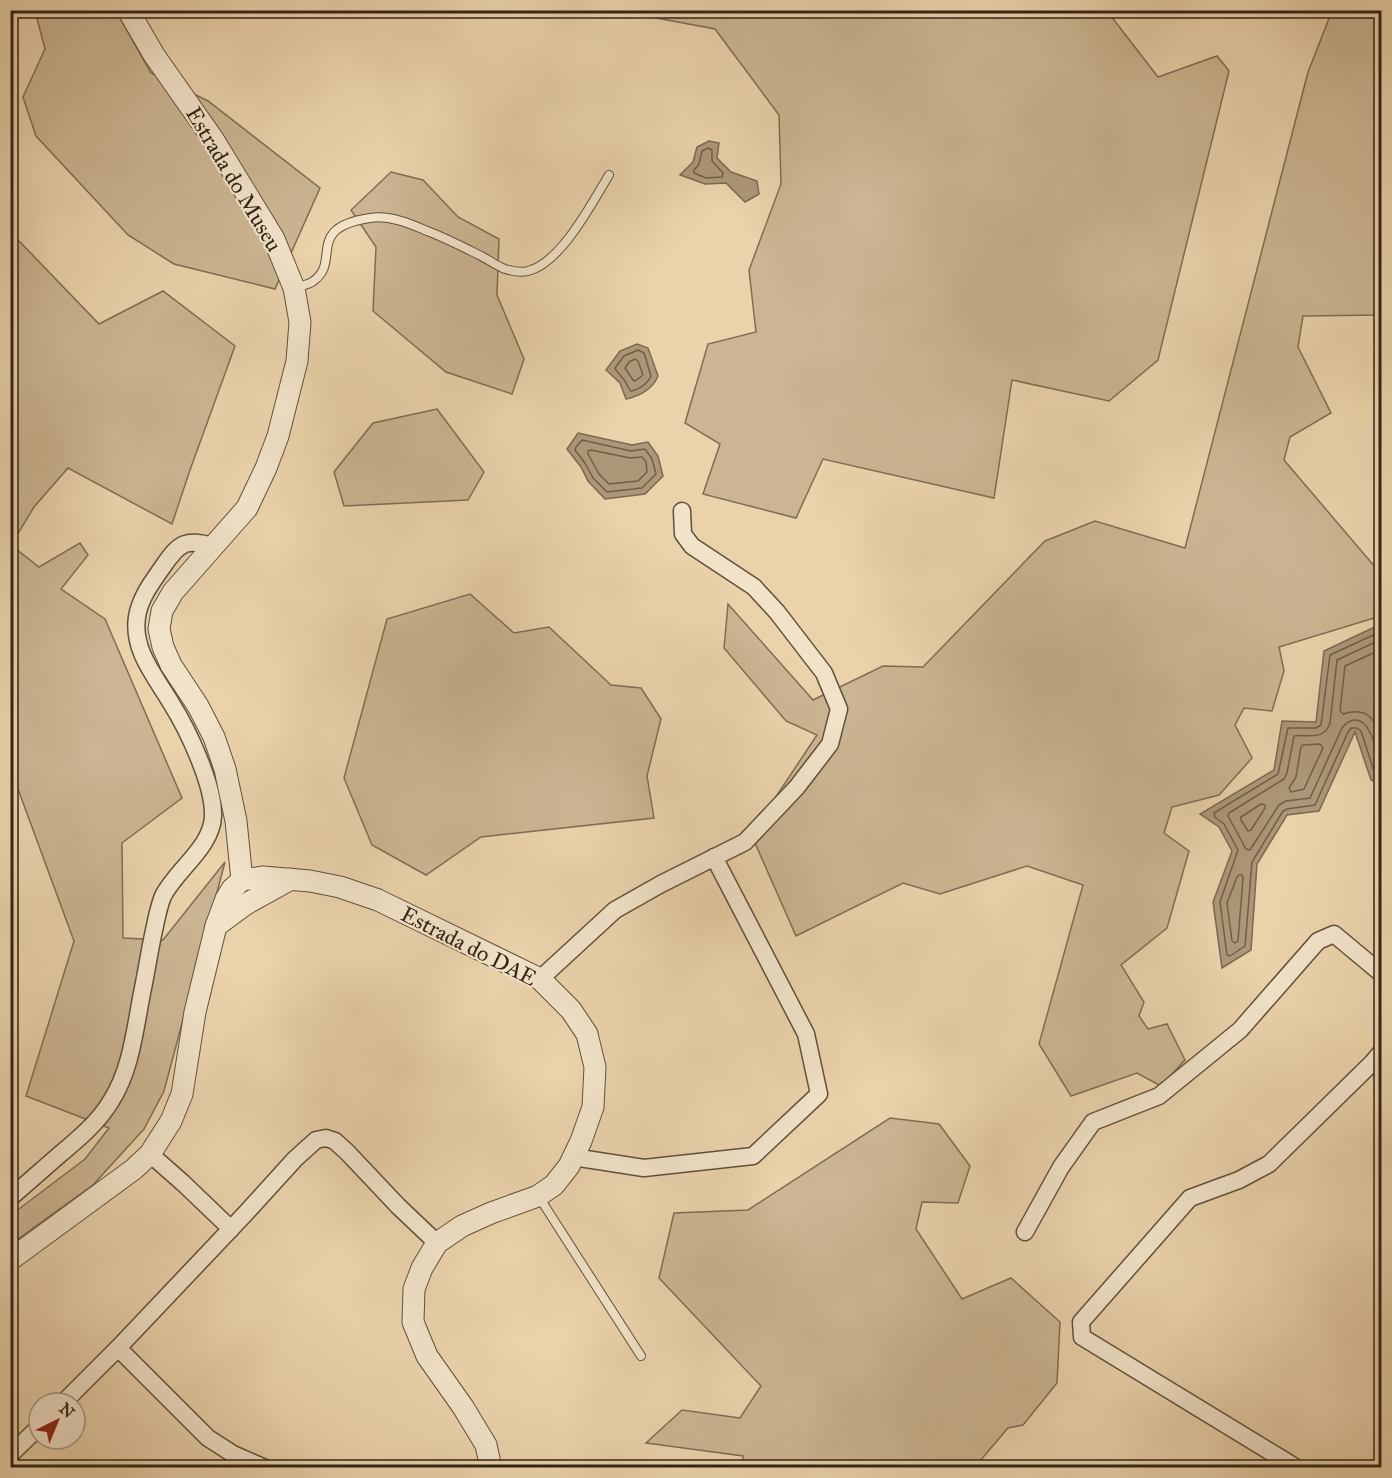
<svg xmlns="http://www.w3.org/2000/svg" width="1392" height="1478" font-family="'IM FELL Great Primer',serif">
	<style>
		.green { fill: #cbb592; stroke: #7f6d54; stroke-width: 1.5 }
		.water { fill: #ac9778; stroke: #7c6951; stroke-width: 1.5 }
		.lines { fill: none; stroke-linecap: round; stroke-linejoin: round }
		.shore { stroke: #705e47; stroke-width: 1.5 }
		.service-casing { stroke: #61503b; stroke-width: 10 }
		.minor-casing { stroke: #61503b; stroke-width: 19 }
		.tertiary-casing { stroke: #61503b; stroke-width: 23 }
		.service { stroke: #f1e2c8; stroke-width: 8 }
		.minor { stroke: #f1e2c8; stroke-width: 16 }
		.tertiary { stroke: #f1e2c8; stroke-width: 21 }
		.labels { text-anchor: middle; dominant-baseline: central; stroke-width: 4.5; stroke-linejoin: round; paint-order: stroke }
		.street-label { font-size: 22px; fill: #332516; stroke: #f1e2c8 }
	</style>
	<rect width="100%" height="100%" fill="#ead2ab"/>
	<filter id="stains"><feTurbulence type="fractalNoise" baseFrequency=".00333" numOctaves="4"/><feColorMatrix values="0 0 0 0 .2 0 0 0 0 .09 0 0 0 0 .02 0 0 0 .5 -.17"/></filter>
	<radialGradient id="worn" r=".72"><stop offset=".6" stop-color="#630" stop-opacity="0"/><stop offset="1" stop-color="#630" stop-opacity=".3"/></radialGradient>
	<g class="green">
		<polygon points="35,11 116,11 151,73 208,101 320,188 275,289 174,264 128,235 36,136 23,97 45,49"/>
		<polygon points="619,11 1107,11 1158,77 1217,56 1229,71 1158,360 1109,401 1012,380 994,498 823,459 796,518 703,494 720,444 685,423 708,344 756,332 749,270 781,184 779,115 715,29"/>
		<polygon points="1332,11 1381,11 1381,315 1303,316 1298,347 1331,413 1290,437 1284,460 1381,574 1381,616 1279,647 1284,671 1272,711 1244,708 1235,725 1252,758 1219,795 1172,807 1164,833 1189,851 1167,928 1121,965 1144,1002 1139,1016 1148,1029 1167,1024 1185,1060 1161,1086 1137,1073 1071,1096 1039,1044 1083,885 1027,866 940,894 903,883 796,936 751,834 817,735 786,721 724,648 728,604 813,700 883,666 923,667 1045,541 1095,521 1185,548 1308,72"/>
		<polygon points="391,172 423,180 458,217 499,239 497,295 524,359 512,394 446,372 373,311 376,247 351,210"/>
		<polygon points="11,238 20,242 99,324 163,291 235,346 190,470 172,524 68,468 34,507 11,545 39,567 80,543 88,555 61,589 105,619 182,798 122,843 123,938 163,940 225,862 164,1091 144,1129 93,1185 11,1244 11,1215 85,1159 109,1128 26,1096 74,941 11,770"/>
		<polygon points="437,409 484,472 468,500 344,506 334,472 373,423"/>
		<polygon points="470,594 514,633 549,627 611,685 641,688 661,719 647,776 654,818 481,837 426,875 372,845 344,778 387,619"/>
		<polygon points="890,1118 939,1124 970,1166 958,1203 922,1202 916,1229 962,1299 1011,1278 1060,1322 1057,1383 1023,1425 1008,1428 979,1462 978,1467 925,1467 917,1462 899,1468 742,1467 743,1456 646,1443 682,1410 740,1418 761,1386 659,1278 674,1213 748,1210"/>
	</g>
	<g class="water">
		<polygon points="709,141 719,143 717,158 731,172 757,181 759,194 745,202 726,183 705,184 680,175 693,162 697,147"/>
		<path d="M637,344L648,348L658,376C652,390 640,396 626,399L620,383L606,370L620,351Z"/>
		<polygon points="578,433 632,445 648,442 658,456 663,476 645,494 605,499 588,481 581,467 567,449"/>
		<polygon points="1381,624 1381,784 1371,780 1355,732 1319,811 1287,815 1257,864 1251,950 1222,968 1213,902 1232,851 1219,827 1200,814 1274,770 1282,721 1316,722 1324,651"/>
	</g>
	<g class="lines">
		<g class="shore">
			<polygon points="708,148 712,150 712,161 723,173 722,177 706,178 694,173 694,170 699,164 702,151"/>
			<path d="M638,350L644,353L651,376C648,383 639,390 631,391C628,388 627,385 625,381C622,376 617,373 615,368L624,356Z"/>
			<polygon points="635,359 638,361 643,375 635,381 633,380 625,368 629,362"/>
			<polygon points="582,440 631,451 645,449 652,459 656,474 642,488 607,492 593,478 585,463 575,450 576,447"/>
			<polygon points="591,450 630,458 642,457 646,462 647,472 638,481 609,484 599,474 588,454 588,451"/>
			<polyline points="1382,631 1330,655 1321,725 1316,728 1288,728 1278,774 1214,813 1215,817 1224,824 1238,850 1220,902 1227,955 1230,956 1245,946 1252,862 1283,811 1287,809 1315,805 1348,732 1351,728 1357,728 1361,731 1375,774 1382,777"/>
			<path d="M1382,639L1337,660L1330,723C1324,741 1309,734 1294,736L1287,773L1284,779L1229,813L1228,816L1246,849L1250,850L1279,805L1286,801L1310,798L1342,728C1345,724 1348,721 1354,720C1372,718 1377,756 1382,769"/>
			<path d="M1382,649L1345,666L1340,711L1343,714C1367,706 1375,719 1382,739"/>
			<polygon points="1303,745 1320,744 1323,748 1304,789 1291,792 1289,788 1296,777 1301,747"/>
			<polygon points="1261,804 1265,805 1265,808 1251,830 1248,831 1241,820 1241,817"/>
			<polygon points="1239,875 1242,875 1243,878 1238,941 1235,943 1232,941 1227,903 1237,877"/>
		</g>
		<defs>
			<g id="service">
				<polyline points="10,16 16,10"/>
				<path d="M294,288C300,286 307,285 312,282C343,262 303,228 370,218C389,215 409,223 427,231C446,238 463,247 481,256C489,260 497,266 505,269C512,271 521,273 528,271C561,263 592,203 609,175"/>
				<polyline points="539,1197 641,1356"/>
			</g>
			<g id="minor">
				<polyline points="540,979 615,910 661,884 745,842 797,787 830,744 839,709 824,673 777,612 754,587 692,546 683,534 682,511"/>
				<polyline points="150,1154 183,1183 231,1229"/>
				<polyline points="573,1157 644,1168 753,1156 819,1094 806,1034 714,857"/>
				<path d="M10,1198C26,1184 42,1170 58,1156C77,1140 98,1123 111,1101C131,1070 135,1029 142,993C146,974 149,954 153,935C156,922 158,908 163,896C177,869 212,847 213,816C214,785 188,730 171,703C155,676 132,650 137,617C140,597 153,581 164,565C180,542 186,539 213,546"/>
				<polyline points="1025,1232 1061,1167 1093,1122 1159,1096 1240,1030 1318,941 1334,934 1382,974"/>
				<polyline points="63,1403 118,1348"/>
				<polyline points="10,1455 39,1427"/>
				<polyline points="265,1468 233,1454 208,1438 118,1348 245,1214 295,1159 316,1140 326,1138 335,1141 348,1153 398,1206 437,1243"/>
				<polyline points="1297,1468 1082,1337 1081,1322 1190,1198 1239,1180 1269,1164 1372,1063 1382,1051"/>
			</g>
			<g id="tertiary">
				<polyline points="128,10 154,55 213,139 274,239 294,288 300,322 297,361 278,436 266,468 247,508 173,592 162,611 159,629 163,647 171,665 198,706 214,737 225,769 236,821 242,880"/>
				<polyline points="216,926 246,904 291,879"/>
				<polyline points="10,1260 134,1169 150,1154 171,1121 182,1094 195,1012 216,926 226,899 232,889 242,880 263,877 310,881 340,887 378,900 540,979 571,1010 587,1034 595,1067 593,1107 581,1141 569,1166 554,1185 538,1196 491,1213 462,1226 437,1243 422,1268 414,1289 413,1322 427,1356 463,1407 486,1445 491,1468"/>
			</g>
		</defs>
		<use href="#service" class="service-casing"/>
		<use href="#minor" class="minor-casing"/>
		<use href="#tertiary" class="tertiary-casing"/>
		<use href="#service" class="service"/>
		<use href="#minor" class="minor"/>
		<use href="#tertiary" class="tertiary"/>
	</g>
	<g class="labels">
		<g class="street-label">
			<text transform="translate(234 179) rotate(59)">Estrada do Museu</text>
			<text transform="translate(469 946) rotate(27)">Estrada do DAE</text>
		</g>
	</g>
	<rect width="1392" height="1478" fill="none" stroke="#ead2ab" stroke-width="36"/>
	<rect x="12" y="12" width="1368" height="1454" fill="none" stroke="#332516" stroke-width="3"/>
	<rect x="18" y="18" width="1356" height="1442" fill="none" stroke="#332516" stroke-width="1.5"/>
	<g transform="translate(57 1421) rotate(43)"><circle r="28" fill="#f1e2c8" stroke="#a59681" stroke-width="1.5"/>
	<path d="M0-4.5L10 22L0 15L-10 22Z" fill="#8f2418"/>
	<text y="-9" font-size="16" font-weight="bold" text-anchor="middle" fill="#332516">N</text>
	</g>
	<rect width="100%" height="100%" filter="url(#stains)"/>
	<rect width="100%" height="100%" fill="url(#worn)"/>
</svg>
